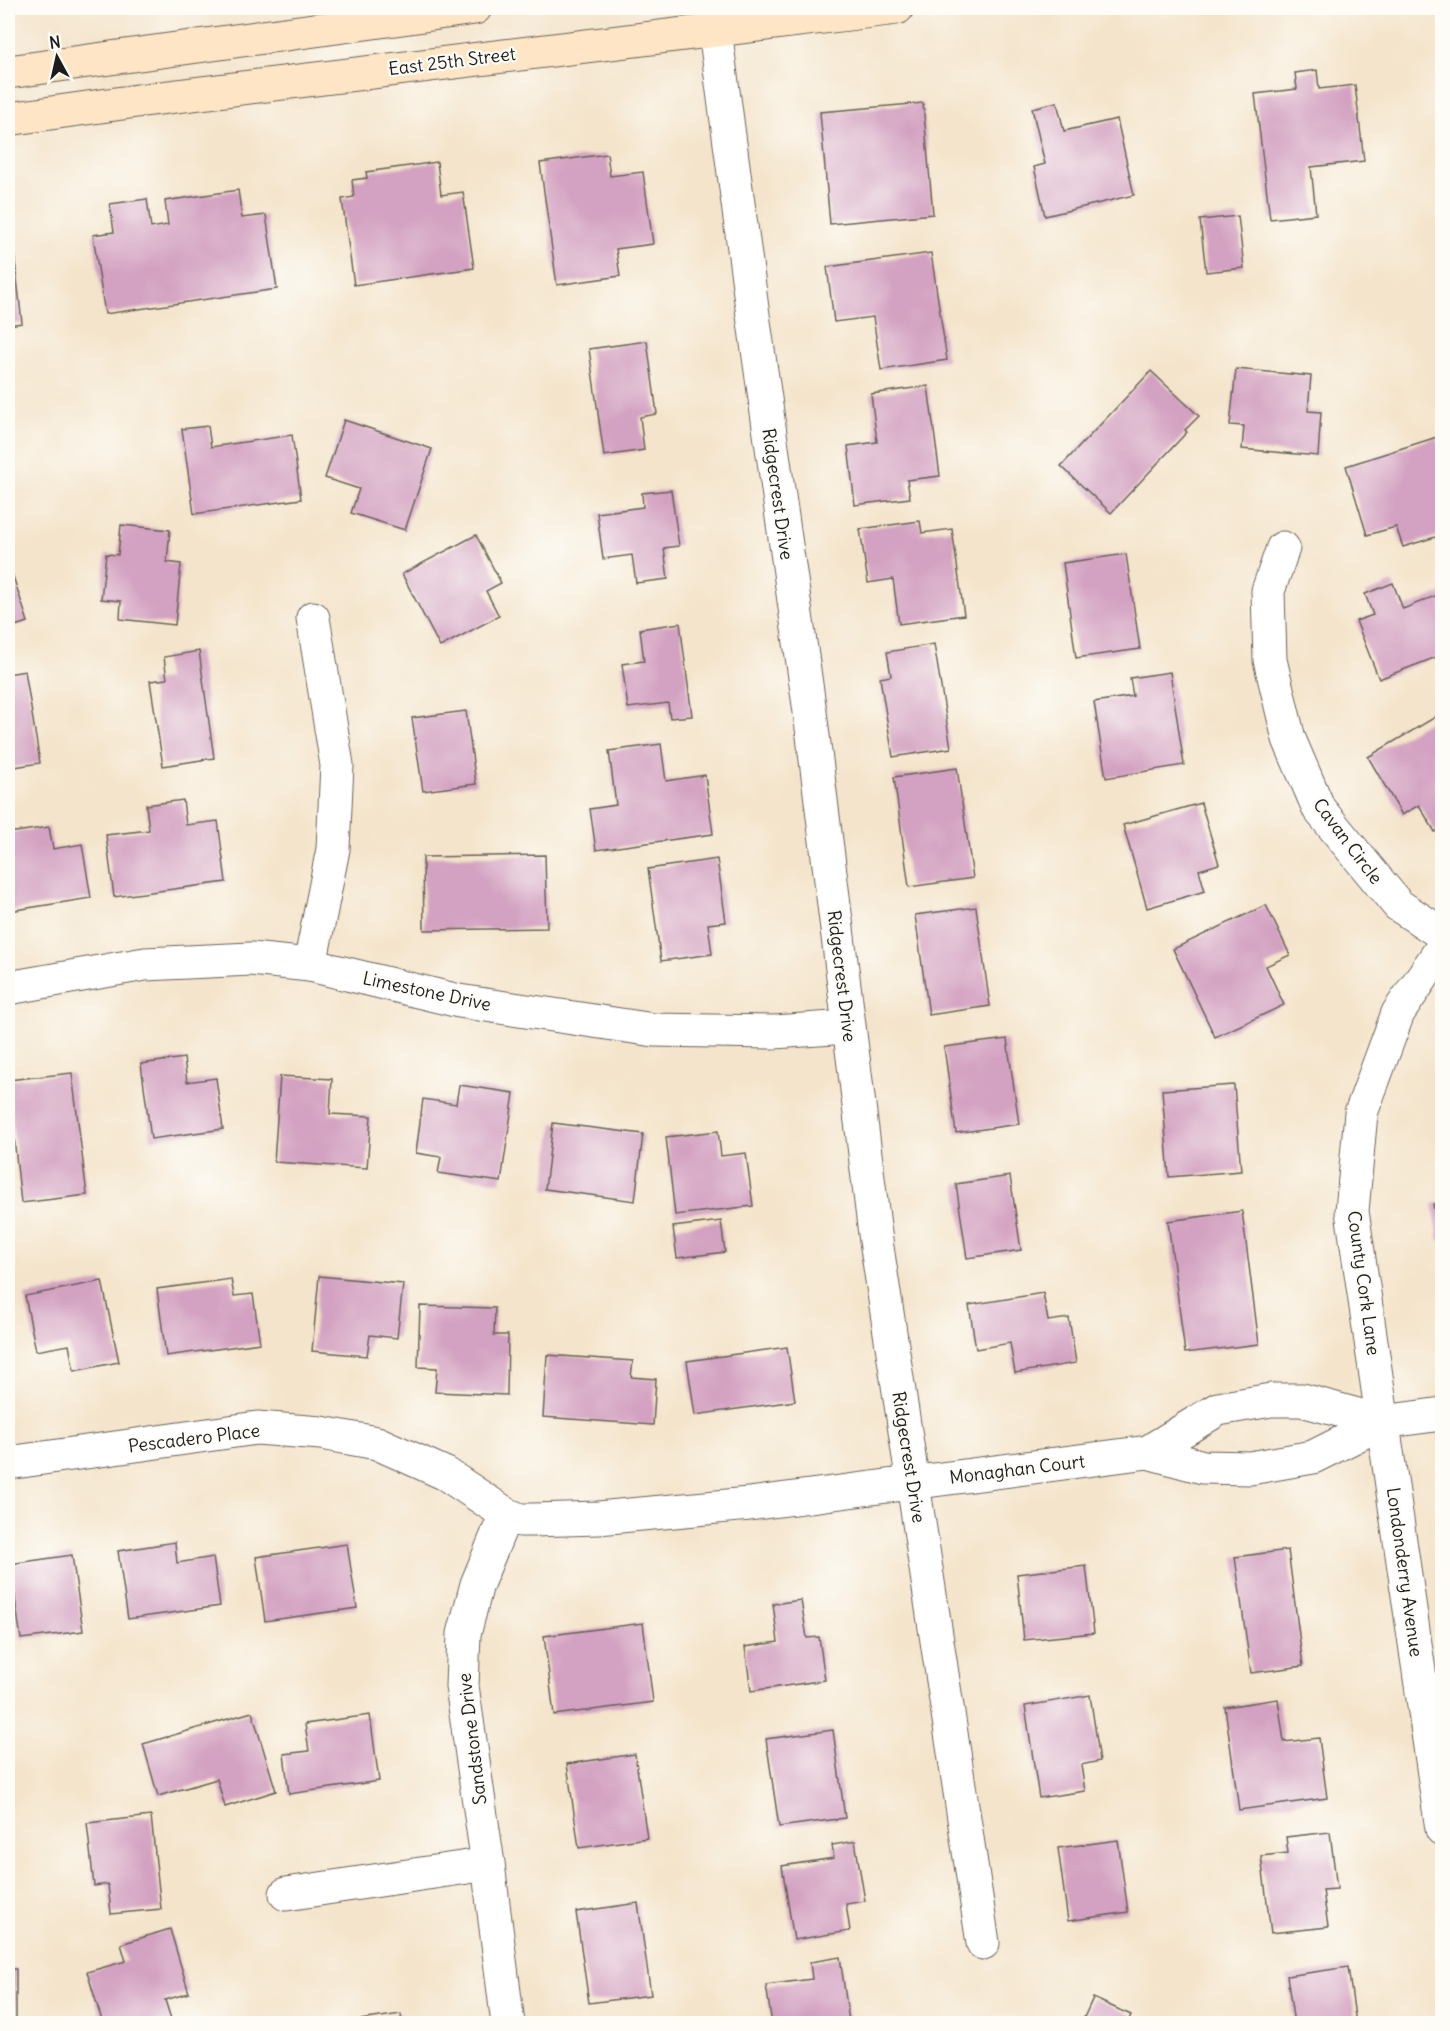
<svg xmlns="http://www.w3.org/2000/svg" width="1450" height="2031" font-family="Delius,sans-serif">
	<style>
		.building { fill: #d3a1c1 }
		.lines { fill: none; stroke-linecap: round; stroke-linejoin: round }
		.street-casing { stroke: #686259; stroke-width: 35 }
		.secondary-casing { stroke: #686259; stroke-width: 35 }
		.street { stroke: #fff; stroke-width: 33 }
		.secondary { stroke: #fde5c5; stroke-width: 33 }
		.labels { text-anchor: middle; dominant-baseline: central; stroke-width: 4.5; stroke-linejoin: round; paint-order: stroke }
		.street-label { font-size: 18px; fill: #1c1c1c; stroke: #fdfcf7 }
	</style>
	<rect width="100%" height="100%" fill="#fdfcf7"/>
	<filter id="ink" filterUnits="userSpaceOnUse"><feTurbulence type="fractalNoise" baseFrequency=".0167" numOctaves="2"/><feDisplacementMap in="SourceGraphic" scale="12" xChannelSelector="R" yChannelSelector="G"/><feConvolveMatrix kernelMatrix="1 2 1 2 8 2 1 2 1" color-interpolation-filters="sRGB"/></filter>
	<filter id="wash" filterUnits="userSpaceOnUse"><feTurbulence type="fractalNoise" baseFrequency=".008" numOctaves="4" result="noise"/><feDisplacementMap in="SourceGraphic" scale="24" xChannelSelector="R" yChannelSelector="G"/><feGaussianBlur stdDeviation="1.35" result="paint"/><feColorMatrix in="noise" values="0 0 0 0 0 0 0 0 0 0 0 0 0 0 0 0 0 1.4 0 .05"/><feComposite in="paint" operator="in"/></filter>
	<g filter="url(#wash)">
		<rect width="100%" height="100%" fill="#f4e4cb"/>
		<g id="blocks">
			<g class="building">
				<polygon points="1317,70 1319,89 1355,85 1364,161 1311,167 1316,214 1270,219 1255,94 1297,89 1295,73"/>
				<polygon points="1057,102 1064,131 1117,119 1134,195 1045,216 1034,167 1045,164 1032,108"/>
				<polygon points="923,103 933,214 830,224 820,112"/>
				<polygon points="607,154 610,176 643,172 653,244 616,249 620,276 557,285 540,163"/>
				<polygon points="437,162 441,195 463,192 474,268 354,285 342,199 354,197 352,180 367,178 366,172"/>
				<polygon points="238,190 242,218 266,215 277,289 105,314 93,235 114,232 110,204 147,199 151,228 168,225 165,201"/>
				<polygon points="1238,216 1244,268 1206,272 1200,220"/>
				<polygon points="14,252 22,323 8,325 8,253"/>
				<polygon points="931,253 947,360 881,370 873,317 834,322 827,267"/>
				<polygon points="647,341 657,414 640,417 644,450 604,456 589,349"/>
				<polygon points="1236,369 1311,376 1308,411 1321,412 1318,456 1242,449 1244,426 1230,425"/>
				<polygon points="1151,371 1199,416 1185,430 1187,432 1111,513 1061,466"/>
				<polygon points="928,386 940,476 907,480 910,498 855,505 848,446 877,442 871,394"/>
				<polygon points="344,420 432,449 405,530 351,513 359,489 325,478"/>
				<polygon points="208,426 211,447 292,435 301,499 194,514 182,429"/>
				<polygon points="1437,437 1442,455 1442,535 1403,547 1396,527 1367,535 1346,466"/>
				<polygon points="671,490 679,546 664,548 668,579 636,583 632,555 603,559 597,513 643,507 642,493"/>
				<polygon points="920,521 922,533 952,529 964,615 899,624 893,579 868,583 860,529"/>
				<polygon points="121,525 170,530 167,562 181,564 175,625 120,619 121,601 101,599 106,554 118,555"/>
				<polygon points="476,535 501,583 486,591 499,616 440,647 402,574"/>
				<polygon points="1126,554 1140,649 1076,658 1063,563"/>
				<polygon points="8,561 28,622 8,628"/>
				<polygon points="1393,583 1403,609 1442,593 1442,655 1379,679 1356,621 1373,615 1365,594"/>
				<polygon points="680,623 692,716 670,718 668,703 628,708 622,664 644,661 640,629"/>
				<polygon points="934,644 951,748 893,757 880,678 891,676 887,652"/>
				<polygon points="199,651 214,758 163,766 150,681 167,679 164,657"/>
				<polygon points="25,671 40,763 8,768 8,674"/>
				<polygon points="1170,672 1184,765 1106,778 1094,702 1133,696 1130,678"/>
				<polygon points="466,711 476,784 423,791 412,718"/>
				<polygon points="1442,713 1442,828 1435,832 1419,805 1402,815 1368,757"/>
				<polygon points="661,744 666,781 705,775 713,834 596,850 590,809 616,805 609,751"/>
				<polygon points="957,768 973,878 909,887 894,777"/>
				<polygon points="183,800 186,825 218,821 226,882 114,897 106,835 149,830 146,805"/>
				<polygon points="1201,803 1219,864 1199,870 1205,891 1147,908 1123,825"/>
				<polygon points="49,827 53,849 82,844 91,898 9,911 8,833"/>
				<polygon points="545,855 547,928 424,930 423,857"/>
				<polygon points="717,859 726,922 708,924 712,954 661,961 648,869"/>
				<polygon points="1266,905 1290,955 1266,966 1284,1005 1215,1037 1173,949"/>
				<polygon points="976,907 990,1006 929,1015 915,915"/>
				<polygon points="1007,1039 1019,1124 956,1133 944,1047"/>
				<polygon points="184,1058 187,1082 216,1078 223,1129 151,1139 141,1064"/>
				<polygon points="72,1073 87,1195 21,1203 8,1080"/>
				<polygon points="280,1076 332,1079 330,1114 371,1116 367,1168 274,1162"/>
				<polygon points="459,1085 514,1093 501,1182 438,1173 441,1157 416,1153 423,1099 456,1104"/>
				<polygon points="1234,1085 1241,1171 1169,1177 1162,1090"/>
				<polygon points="553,1123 643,1134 635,1201 545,1189"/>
				<polygon points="718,1131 721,1156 746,1153 753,1206 675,1215 666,1137"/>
				<polygon points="1010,1176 1021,1250 967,1258 956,1184"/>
				<polygon points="1442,1202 1442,1240 1439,1241 1433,1204"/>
				<polygon points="1242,1211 1259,1344 1185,1353 1168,1221"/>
				<polygon points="721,1221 725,1252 677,1258 673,1227"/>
				<polygon points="319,1276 403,1284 397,1338 370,1335 367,1356 312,1351"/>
				<polygon points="231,1279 234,1296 253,1294 260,1343 166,1356 157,1289"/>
				<polygon points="102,1281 119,1362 74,1371 69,1345 36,1351 25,1296"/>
				<polygon points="1043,1293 1048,1321 1069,1318 1076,1363 1015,1373 1010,1343 976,1349 969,1305"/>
				<polygon points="420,1306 495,1308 494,1335 508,1335 507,1395 435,1392 437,1368 418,1367"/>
				<polygon points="787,1347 795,1401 695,1415 687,1361"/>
				<polygon points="547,1355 633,1361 631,1377 656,1379 653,1425 543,1417"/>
				<polygon points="175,1542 177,1563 213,1557 220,1606 128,1619 118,1551"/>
				<polygon points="347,1544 357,1608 265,1621 256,1557"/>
				<polygon points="1288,1550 1303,1666 1251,1673 1235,1557"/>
				<polygon points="72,1555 83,1631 21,1639 10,1564"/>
				<polygon points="1086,1566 1094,1633 1024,1640 1017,1574"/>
				<polygon points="801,1600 807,1638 819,1637 825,1680 751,1691 745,1647 778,1642 773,1604"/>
				<polygon points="643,1623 653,1702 554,1715 544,1636"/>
				<polygon points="1090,1695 1100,1761 1081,1765 1085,1791 1039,1798 1025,1706"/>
				<polygon points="1278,1699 1284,1742 1319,1738 1327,1798 1239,1810 1225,1707"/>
				<polygon points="252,1712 276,1791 225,1807 217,1779 158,1796 143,1744"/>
				<polygon points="370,1715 379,1781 289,1794 284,1754 309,1751 305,1724"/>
				<polygon points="833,1730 845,1818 779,1827 766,1739"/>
				<polygon points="635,1754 647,1838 579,1848 567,1764"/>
				<polygon points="151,1816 161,1909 111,1914 108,1884 94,1886 87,1823"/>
				<polygon points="1330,1832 1337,1889 1323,1890 1328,1927 1271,1933 1261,1856 1288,1853 1286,1837"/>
				<polygon points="1118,1840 1128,1912 1068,1921 1058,1848"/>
				<polygon points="855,1841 865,1901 846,1904 850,1931 794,1940 782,1866 834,1858 832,1845"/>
				<polygon points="638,1903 651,1995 589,2003 576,1912"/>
				<polygon points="170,1929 189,1993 165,2000 172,2022 103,2024 87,1972 126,1961 121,1944"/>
				<polygon points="840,1957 849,2021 829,2024 772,2024 766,1985 812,1979 810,1962"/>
				<polygon points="1348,1967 1356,2024 1294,2024 1287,1976"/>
				<rect x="8" y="1969" width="8" height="55"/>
				<polygon points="1093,1998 1131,2015 1127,2024 1081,2024"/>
				<polygon points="401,2014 402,2024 346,2024 346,2022"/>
			</g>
		</g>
	</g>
	<g filter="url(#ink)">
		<use href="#blocks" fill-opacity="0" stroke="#686259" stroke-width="1.5"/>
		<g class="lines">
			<defs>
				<g id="street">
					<polyline points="712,8 751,301 810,712 875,1234 983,1943"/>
					<polyline points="1283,548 1268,591 1270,660 1289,739 1319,809 1398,905 1442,934"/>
					<polyline points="1442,948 1398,1013 1361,1113 1352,1211 1442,1829"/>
					<polyline points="310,965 333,849 337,765 313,618"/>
					<polyline points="8,988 145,964 251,959 310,965 459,1001 654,1030 774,1032 848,1027"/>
					<polyline points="1148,1452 1203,1467 1250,1468 1313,1457 1383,1422"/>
					<polyline points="8,1463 257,1428 321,1433 377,1443 446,1474 506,1514 520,1520 533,1520 598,1518 749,1504 1148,1452 1218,1409 1271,1400 1302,1400 1383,1422 1442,1414"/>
					<polyline points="506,1514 477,1584 464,1634 462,1686 488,1864 508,2024"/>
					<polyline points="286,1894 488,1864"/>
				</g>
				<g id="secondary">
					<polyline points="8,72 475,8"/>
					<polyline points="8,119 144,100 897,8"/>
				</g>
			</defs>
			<use href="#street" class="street-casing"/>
			<use href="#secondary" class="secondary-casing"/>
			<use href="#street" class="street"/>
			<use href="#secondary" class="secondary"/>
		</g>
	</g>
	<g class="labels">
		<g class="street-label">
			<text transform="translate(452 61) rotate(-7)">East 25th Street</text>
			<text transform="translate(778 494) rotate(82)">Ridgecrest Drive</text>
			<text transform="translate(1348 841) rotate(53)">Cavan Circle</text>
			<text transform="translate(842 976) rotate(83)">Ridgecrest Drive</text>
			<text transform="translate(427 991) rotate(12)">Limestone Drive</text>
			<text transform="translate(1364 1283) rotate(82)">County Cork Lane</text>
			<text transform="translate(194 1438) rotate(-7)">Pescadero Place</text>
			<text transform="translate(909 1457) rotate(81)">Ridgecrest Drive</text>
			<text transform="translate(1017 1469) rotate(-7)">Monaghan Court</text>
			<text transform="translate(1405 1572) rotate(82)">Londonderry Avenue</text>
			<text transform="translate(472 1739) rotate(-97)">Sandstone Drive</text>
		</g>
	</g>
	<rect width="1450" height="2031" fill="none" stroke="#fdfcf7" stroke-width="30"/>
	<g transform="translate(57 57) rotate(352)" stroke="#fdfcf7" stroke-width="4.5" paint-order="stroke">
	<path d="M0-4.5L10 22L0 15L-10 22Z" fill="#1c1c1c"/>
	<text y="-9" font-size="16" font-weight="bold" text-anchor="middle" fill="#1c1c1c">N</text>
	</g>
</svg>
